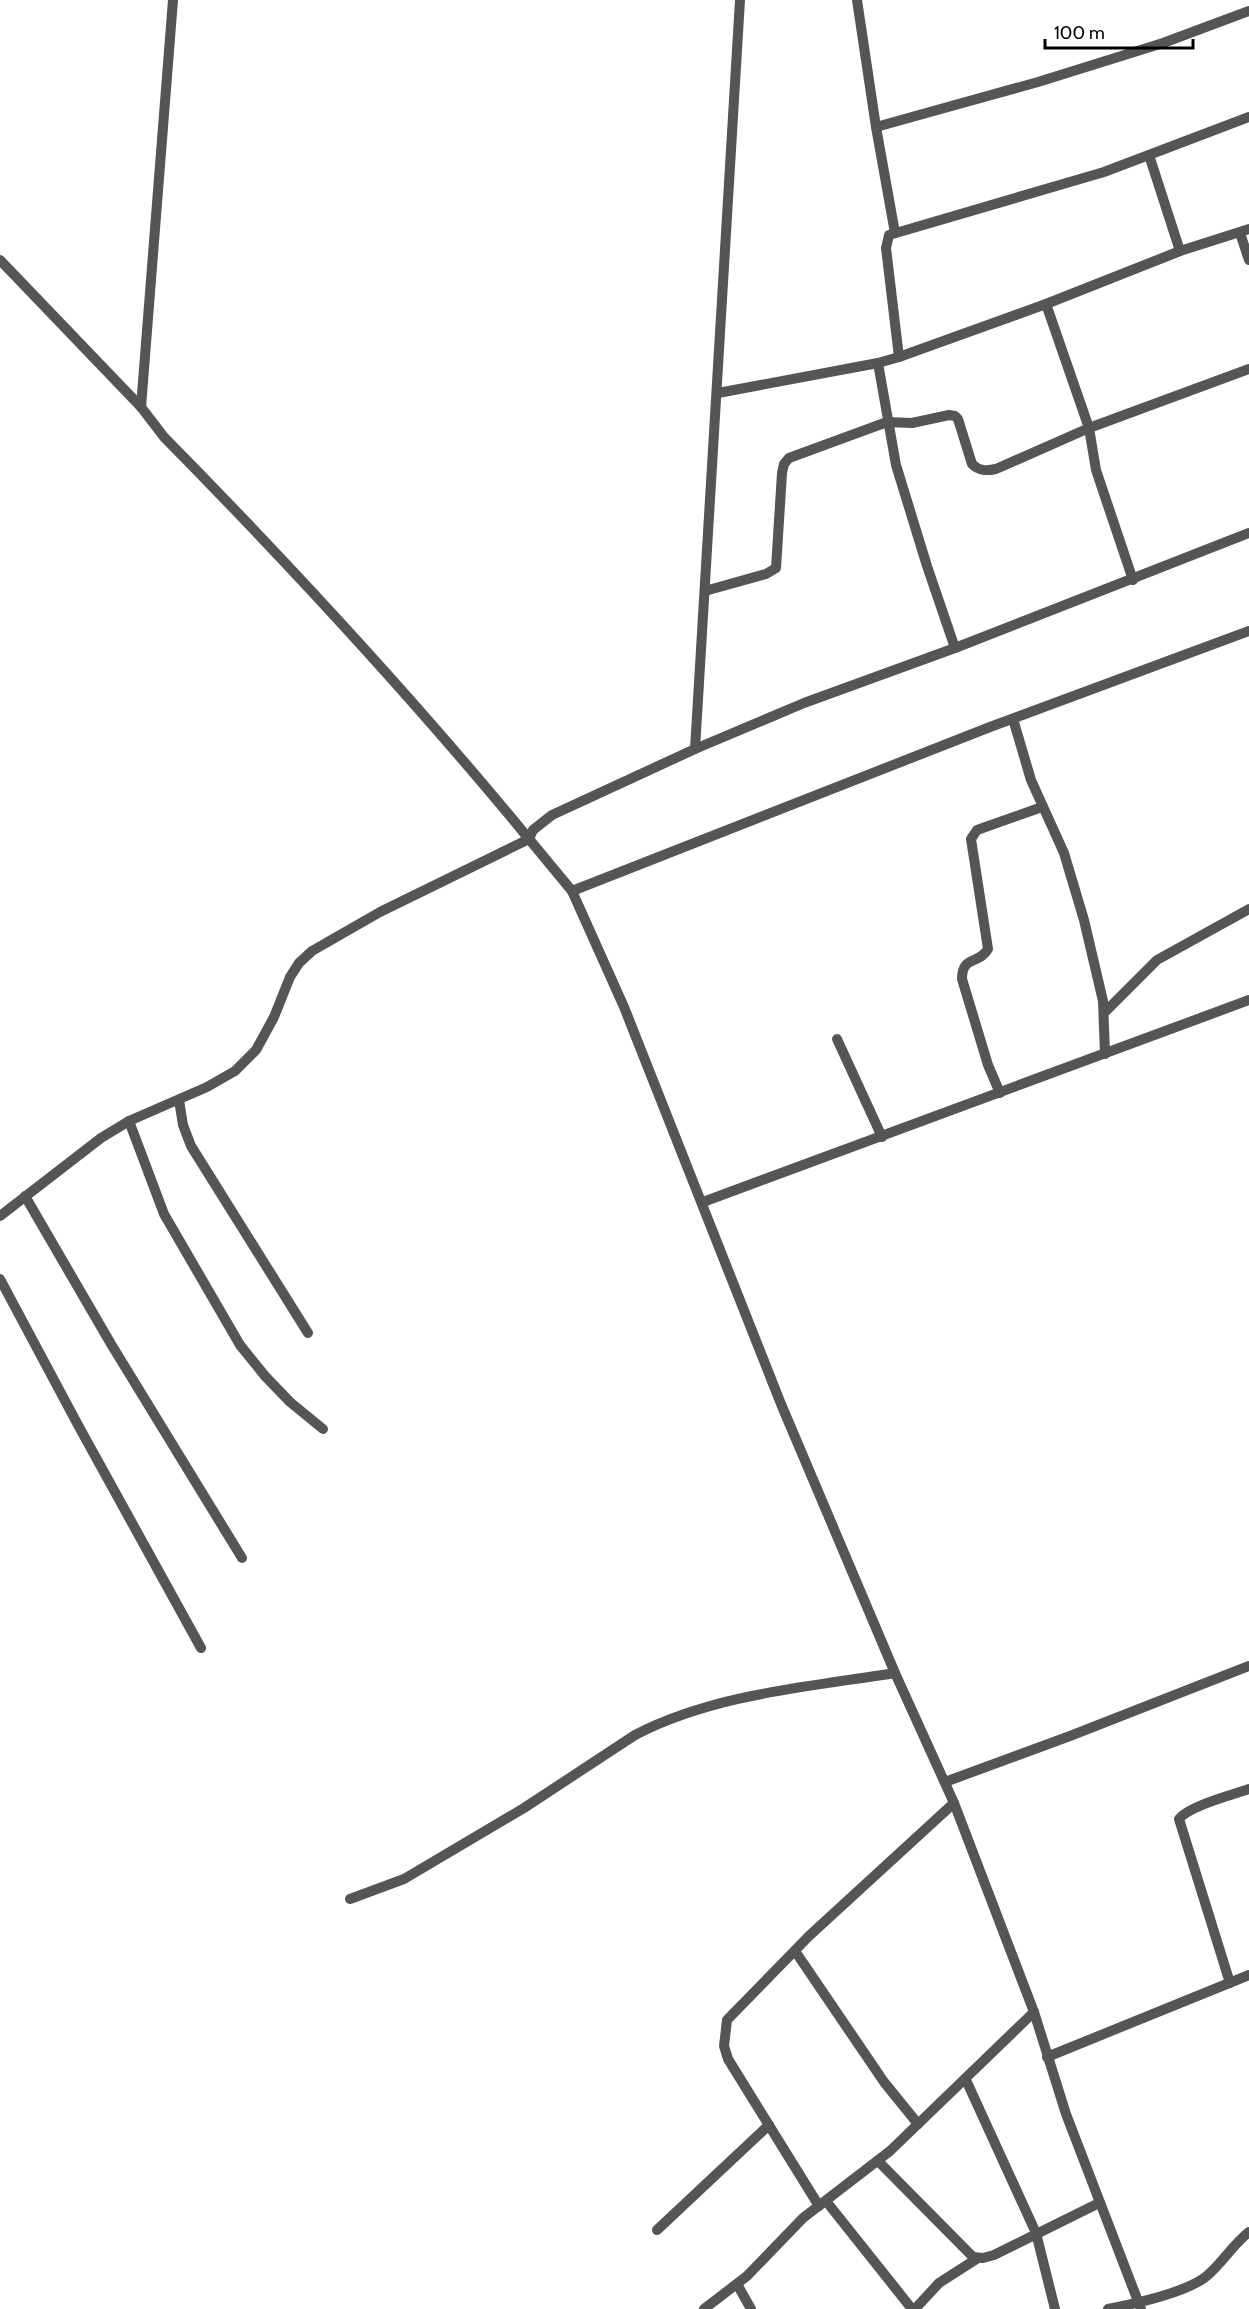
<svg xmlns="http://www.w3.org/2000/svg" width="1249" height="2309" font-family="Cabin,sans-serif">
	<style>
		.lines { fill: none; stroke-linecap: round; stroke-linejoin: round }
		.minor { stroke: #555; stroke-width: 10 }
	</style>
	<rect width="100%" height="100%" fill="#fff"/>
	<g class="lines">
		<g class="minor">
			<polyline points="857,0 876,127 895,233"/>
			<polyline points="876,127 1038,82 1163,43 1249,11"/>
			<polyline points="1149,155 1180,251"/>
			<polyline points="1240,233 1249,260"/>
			<path d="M0,260L141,407L164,437C291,566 414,699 529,839L533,830L552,815L695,749L804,703L955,648L1249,533"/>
			<polyline points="1046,304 1089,428 1096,470 1133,580"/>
			<polyline points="899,357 886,248 889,235 1104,172 1249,117"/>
			<polyline points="878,363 896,465 927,566 955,648"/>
			<polyline points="718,393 878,363 899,357 1046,304 1180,251 1249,229"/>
			<polyline points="141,407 173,0"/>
			<path d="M705,591L766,574L776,568L782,473L784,464L789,458L887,422L912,423L949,415L955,416L958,419L972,464C979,471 986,471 996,469L1089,428L1249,369"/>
			<polyline points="1013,719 1031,780 1064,853 1084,920 1103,1001 1105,1054"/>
			<polyline points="695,749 740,0"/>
			<polyline points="572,891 624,1007 781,1404 895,1673 954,1803 1034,2012 1066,2114 1141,2309"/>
			<polyline points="1105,1012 1157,960 1249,909"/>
			<polyline points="837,1039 882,1137"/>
			<path d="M1000,1093L988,1065L962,979C962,955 979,965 988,949L971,839L977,830L1042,807"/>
			<polyline points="179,1100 183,1125 191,1146 308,1333"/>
			<polyline points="129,1121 164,1214 240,1345 265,1376 290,1402 323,1429"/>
			<polyline points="25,1196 111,1344 242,1558"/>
			<polyline points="703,1202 1249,1000"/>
			<polyline points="0,1216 101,1138 129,1121 207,1087 235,1071 256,1050 274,1017 290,977 299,963 312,951 380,912 529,839 572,891 990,727 1249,631"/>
			<polyline points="0,1279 78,1425 201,1648"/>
			<polyline points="945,1782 1070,1736 1249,1666"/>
			<path d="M350,1899L404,1879L524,1808L635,1735C714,1694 808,1687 895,1673"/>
			<polyline points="795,1951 884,2082 918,2124"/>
			<path d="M1230,1983L1179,1819C1189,1806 1232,1795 1249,1789"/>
			<polyline points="1047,2057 1249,1975"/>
			<polyline points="966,2080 1036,2233 1055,2309"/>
			<polyline points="878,2161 973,2257 983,2258 994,2255 1099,2203"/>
			<polyline points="826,2201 912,2309"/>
			<polyline points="819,2206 728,2059 724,2046 727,2020 809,1936 954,1803"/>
			<polyline points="657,2230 769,2125"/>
			<polyline points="737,2284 751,2309"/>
			<polyline points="704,2309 747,2276 803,2218 890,2151 1034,2012"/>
			<polyline points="915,2309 939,2283 978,2258"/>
			<path d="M1108,2309C1133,2304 1192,2292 1210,2273C1224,2260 1233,2245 1249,2232"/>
		</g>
	</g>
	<path d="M1045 39v9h148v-9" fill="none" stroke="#000000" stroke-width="3"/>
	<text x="1054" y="39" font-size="18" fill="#000000" stroke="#ffffff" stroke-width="4.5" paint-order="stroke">100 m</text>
</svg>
